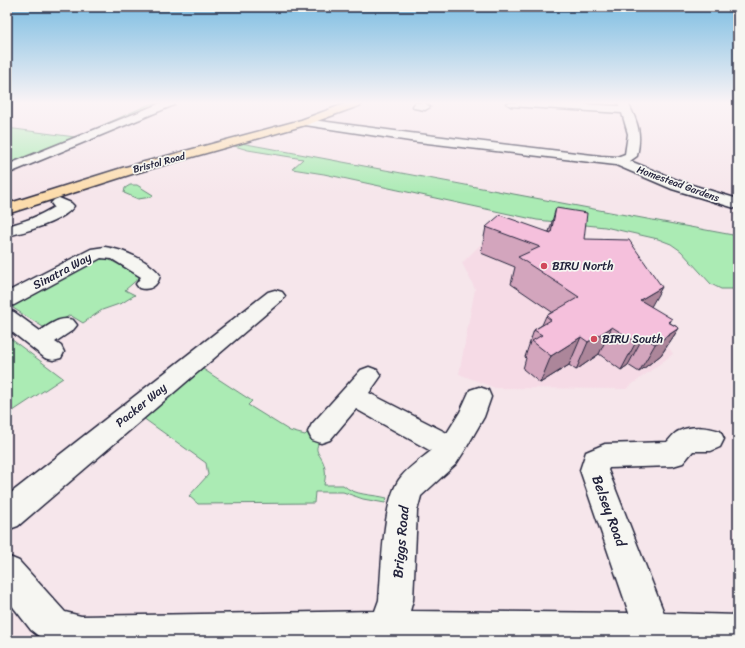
<svg xmlns="http://www.w3.org/2000/svg" width="745" height="648" font-family="Sriracha,sans-serif">
	<style>
		.built { fill: #f6dbe6 }
		.green { fill: #abebb4; stroke: #668678 }
		.lines { fill: none; stroke-linecap: round; stroke-linejoin: round }
		.minor-casing { stroke: #22223b; stroke-width: 3 }
		.major-casing { stroke: #22223b; stroke-width: 3 }
		.minor { fill: #f6f6f2; fill-rule: evenodd }
		.major { fill: #fcdcac; fill-rule: evenodd }
		.wall { fill: #d3a5bd; stroke: #22223b }
		.shaded-wall { fill: #ac869a; stroke: #22223b }
		.building { fill: #f5c0dc; stroke: #22223b }
		.poi-dot { fill: #d1495b; stroke: #f6f6f2; stroke-width: 1.5 }
		.labels { text-anchor: middle; dominant-baseline: central; stroke-width: 3.5; stroke-linejoin: round; paint-order: stroke }
		.far-street-label { font-size: 10px; fill: #22223b; stroke: #f6f6f2 }
		.poi-label { font-size: 12px; fill: #22223b; stroke: #f6f6f2; text-anchor: start }
		.street-label { font-size: 12px; fill: #22223b; stroke: #f6f6f2 }
		.near-street-label { font-size: 14px; fill: #22223b; stroke: #f6f6f2 }
	</style>
	<rect width="100%" height="100%" fill="#f6e6eb"/>
	<filter id="ink" filterUnits="userSpaceOnUse"><feTurbulence type="fractalNoise" baseFrequency=".025" numOctaves="2"/><feDisplacementMap in="SourceGraphic" scale="8" xChannelSelector="R" yChannelSelector="G"/><feConvolveMatrix kernelMatrix="1 2 1 2 8 2 1 2 1" color-interpolation-filters="sRGB"/></filter>
	<g filter="url(#ink)">
		<polygon class="built" points="550,230 615,257 673,354 626,389 495,388 459,374 475,289 462,263 488,237"/>
		<g class="green">
			<polygon points="152,103 166,103 89,134 79,136"/>
			<polygon points="7,128 75,137 7,168"/>
			<polygon points="241,143 738,236 738,289 721,289 711,284 681,251 671,244 658,239 605,227 537,220 324,174 292,169 303,159 248,150 231,145"/>
			<polygon points="130,185 137,185 153,195 152,197 138,199 124,193 125,188"/>
			<polygon points="102,258 108,259 138,275 139,278 125,290 135,295 122,303 102,310 83,323 70,315 54,326 43,327 13,308 13,305 95,259"/>
			<polygon points="7,336 63,378 7,415"/>
			<path d="M203,369L252,401L248,405L290,431L305,435L312,428L324,435C309,454 322,451 325,469C326,474 325,480 324,485H343C355,496 372,494 387,498L385,503L363,499L343,492H315L314,503L198,504L189,496L208,475L206,463L143,418Z"/>
		</g>
		<g class="lines">
			<defs>
				<g id="minor">
					<polygon points="161,103 175,103 174,105 7,174 7,165"/>
					<polygon points="415,103 425,103 430,107 425,110 414,108 413,106"/>
					<path d="M506,103H562L620,106L618,103H628C638,123 642,133 637,156L630,161L682,182L738,199V209L672,189L616,165L410,141L305,125L299,122L305,119L410,133L601,156L617,157L625,154L628,134L622,113L511,106Z"/>
					<path d="M59,198L71,203L74,206C63,222 25,232 7,236V226C24,222 39,216 54,207L51,203L54,200Z"/>
					<path d="M105,247C121,249 151,261 160,275C158,286 150,291 139,288L136,284L141,277L112,259L101,258L14,305L7,306V292L91,249Z"/>
					<polygon points="275,290 282,292 285,296 282,300 18,526 7,530 7,496 268,292"/>
					<path d="M7,310L14,312L40,331C51,324 60,316 73,320L77,325L73,330L55,342L61,346L64,352L61,358L53,360L45,358L7,328Z"/>
					<path d="M369,367L377,370L381,376L369,393L447,433L460,412L470,390L479,387L488,390L491,397L484,417L465,450L456,464L421,496L417,511L413,600L410,611L629,613L580,470L586,452L605,444L667,442C671,438 674,433 679,431C691,425 708,427 720,431L724,439L720,447L711,451H693L683,463L673,466L609,468L608,470L664,613L738,615V641H45L31,630L7,599V556L19,561L65,612L81,616L375,611L379,600C382,570 382,499 401,477C409,467 421,459 431,451L356,409L330,440L321,443L312,440L308,432L312,424L361,370Z"/>
				</g>
				<polygon id="major" points="347,103 362,103 361,105 309,124 132,174 7,214 7,204 122,168 301,120"/>
			</defs>
			<use href="#minor" class="minor-casing"/>
			<use href="#major" class="major-casing"/>
			<use href="#minor" class="minor"/>
			<use href="#major" class="major"/>
		</g>
		<polygon class="wall" points="556,208 584,239 651,307 670,323 679,328 661,355 639,372 628,365 621,370 599,354 576,370 569,365 540,383 523,369 526,358 525,357 534,330 542,325 546,316 552,312 511,284 515,267 481,253 486,227 549,232"/>
		<g class="shaded-wall">
			<polygon points="662,287 647,314 640,300"/>
			<polygon points="672,319 657,343 679,328 661,355 639,372 668,322"/>
			<polygon points="612,327 599,354 576,370 588,342"/>
			<polygon points="581,337 569,365 540,383 551,356"/>
			<polygon points="643,337 628,365 621,370 636,342"/>
		</g>
		<polygon class="building" points="556,208 587,213 584,239 629,240 662,287 640,300 672,319 668,322 679,328 655,344 643,337 636,342 612,327 588,342 581,337 551,356 532,341 542,335 534,330 551,320 546,316 579,297 518,257 540,247 486,227 500,215 551,233"/>
	</g>
	<linearGradient id="sky" x2="0" y2="1"><stop stop-color="#7cbde2"/><stop offset="0.53" stop-color="#fbf4f6"/><stop offset="1" stop-color="#fbf4f6" stop-opacity="0"/></linearGradient>
	<rect width="745" height="194" fill="url(#sky)"/>
	<g class="poi-dot">
		<circle cx="544" cy="266" r="4"/>
		<circle cx="594" cy="339" r="4"/>
	</g>
	<g class="labels">
		<g class="far-street-label">
			<text transform="translate(159 163) rotate(-15)">Bristol Road</text>
			<text transform="translate(678 184) rotate(20)">Homestead Gardens</text>
		</g>
		<g class="poi-label">
			<text x="552" y="266">BIRU North</text>
			<text x="602" y="339">BIRU South</text>
		</g>
		<g class="street-label">
			<text transform="translate(62 271) rotate(-28)">Sinatra Way</text>
			<text transform="translate(141 405) rotate(-39)">Packer Way</text>
		</g>
		<g class="near-street-label">
			<text transform="translate(609 511) rotate(70)">Belsey Road</text>
			<text transform="translate(401 542) rotate(-85)">Briggs Road</text>
		</g>
	</g>
	<rect width="745" height="648" fill="none" stroke="#f6f6f2" stroke-width="24"/>
	<rect x="12" y="12" width="721" height="624" fill="none" stroke="#22223b" stroke-width="1.5" filter="url(#ink)"/>
</svg>
